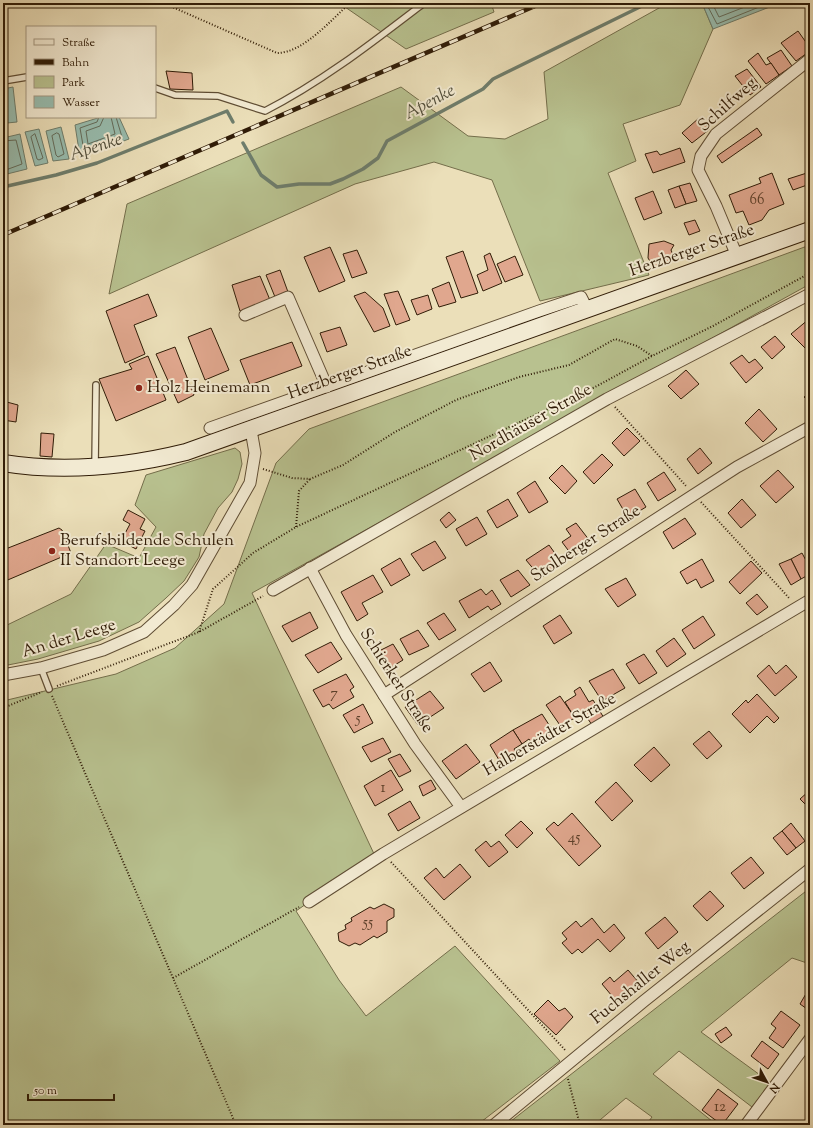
<svg xmlns="http://www.w3.org/2000/svg" width="813" height="1128" font-family="'Sorts Mill Goudy',serif">
	<style>
		.green { fill: #b8c18f; stroke: #746e4b }
		.water { fill: #98bdaf; stroke: #6e7d6c }
		.lines { fill: none; stroke-linecap: round; stroke-linejoin: round }
		.shore { stroke: #646c5b; stroke-width: 1 }
		.stream { stroke: #6e7d6c; stroke-width: 3.5 }
		.building { fill: #e0a78e; stroke: #301c07 }
		.lane-casing { stroke: #5f4d34; stroke-width: 8 }
		.street-casing { stroke: #5f4d34; stroke-width: 13 }
		.secondary-casing { stroke: #301c07; stroke-width: 18 }
		.path { stroke: #301c07; stroke-width: 2; stroke-dasharray: 1 2; stroke-linecap: butt }
		.lane { stroke: #f2ead2; stroke-width: 5.5 }
		.street { stroke: #f2ead2; stroke-width: 11 }
		.secondary { stroke: #f2ead2; stroke-width: 16 }
		.rail-casing { stroke: #301c07; stroke-width: 4.5 }
		.rail { stroke: #f2ead2; stroke-width: 3; stroke-dasharray: 9; stroke-linecap: butt }
		.poi-dot { fill: #8f2418; stroke: #f2ead2; stroke-width: 1.5 }
		.labels { text-anchor: middle; dominant-baseline: central; stroke-width: 4; stroke-linejoin: round; paint-order: stroke }
		.number-label { font-size: 15px; fill: #5c3f29 }
		.street-label { font-size: 17px; fill: #301c07; stroke: #f2ead2 }
		.poi-label { font-size: 17px; fill: #301c07; stroke: #f2ead2; text-anchor: start }
		.water-label { font-size: 18px; font-style: italic; fill: #4f4c39; stroke: #f2ead2 }
	</style>
	<rect width="100%" height="100%" fill="#ebdfb9"/>
	<filter id="stains"><feTurbulence type="fractalNoise" baseFrequency=".005" numOctaves="4"/><feColorMatrix values="0 0 0 0 .2 0 0 0 0 .09 0 0 0 0 .02 0 0 0 .5 -.17"/></filter>
	<radialGradient id="worn" r=".72"><stop offset=".6" stop-color="#630" stop-opacity="0"/><stop offset="1" stop-color="#630" stop-opacity=".3"/></radialGradient>
	<g class="green">
		<polygon points="345,3 491,3 494,12 406,49 345,7"/>
		<polygon points="668,3 702,3 713,29 680,105 623,124 636,161 608,173 649,275 540,301 492,180 434,162 355,184 109,294 127,204 401,87 468,136 505,139 548,119 544,72"/>
		<polygon points="810,245 810,284 252,593 375,856 296,911 339,980 366,1016 455,946 560,1061 477,1125 3,1125 3,701 116,674 175,648 224,604 276,463 309,429"/>
		<polygon points="235,448 240,452 242,464 238,479 232,492 218,508 204,534 199,557 184,581 166,598 139,622 99,641 38,659 3,666 3,627 71,594 106,544 139,558 156,527 135,505 146,475"/>
		<polygon points="810,888 810,964 792,958 701,1032 771,1083 752,1107 679,1051 653,1074 717,1125 646,1125 652,1117 626,1098 594,1125 506,1125"/>
	</g>
	<g class="water">
		<polygon points="702,3 780,3 713,29"/>
		<polygon points="13,87 17,122 7,123 3,89"/>
		<polygon points="101,117 119,117 129,139 80,157 75,125"/>
		<polygon points="61,127 69,159 53,161 46,131"/>
		<polygon points="39,129 48,163 35,166 25,132"/>
		<polygon points="20,134 27,169 3,175 3,138"/>
	</g>
	<g class="lines">
		<g class="shore">
			<polyline points="706,3 717,24 769,3"/>
			<polyline points="712,3 719,17 755,3"/>
			<polyline points="99,117 97,122 80,128 84,151 122,137 116,117"/>
			<polyline points="104,117 100,126 86,131 88,144 115,134 111,117"/>
			<polygon points="57,133 59,134 64,154 58,157 56,155 52,136"/>
			<polygon points="35,134 43,158 39,160 37,159 31,137"/>
			<polyline points="3,141 16,140 22,164 3,171"/>
		</g>
		<g class="stream">
			<polyline points="243,143 261,175 277,187 299,184 330,184 343,179 363,169 378,158 387,141 483,89 493,79 648,3"/>
			<polyline points="3,187 56,175 97,163 227,111 233,122"/>
		</g>
	</g>
	<g class="building">
		<polygon points="798,31 810,48 810,51 796,61 781,43"/>
		<polygon points="781,50 792,66 779,75 767,58"/>
		<polygon points="758,53 766,65 771,63 779,75 766,84 748,61"/>
		<polygon points="747,69 761,87 750,95 735,76"/>
		<polygon points="166,71 192,73 193,90 170,89"/>
		<polygon points="699,118 710,129 692,143 682,133"/>
		<polygon points="757,128 762,135 722,163 717,156"/>
		<polygon points="680,148 685,162 653,173 645,154 657,151 660,155"/>
		<polygon points="810,172 810,184 793,190 788,179"/>
		<polygon points="772,173 784,204 769,210 762,220 749,225 743,211 736,213 729,195 761,183 759,178"/>
		<polygon points="690,183 697,201 686,204 679,186"/>
		<polygon points="679,186 686,204 675,208 668,190"/>
		<polygon points="653,191 662,213 644,220 635,198"/>
		<polygon points="695,220 700,231 689,235 684,223"/>
		<polygon points="664,241 674,245 671,250 675,260 654,268 648,258 649,244"/>
		<polygon points="330,247 345,281 319,292 304,257"/>
		<polygon points="357,250 367,273 352,278 343,254"/>
		<polygon points="463,251 478,293 461,298 446,257"/>
		<polygon points="490,253 502,283 483,291 477,275 488,270 484,256"/>
		<polygon points="515,256 523,275 505,282 497,264"/>
		<polygon points="280,270 288,292 275,297 266,275"/>
		<polygon points="260,276 270,300 240,311 232,285"/>
		<polygon points="449,282 456,302 439,307 432,289"/>
		<polygon points="398,291 410,320 396,325 384,294"/>
		<polygon points="365,292 383,308 390,326 374,332 354,296"/>
		<polygon points="148,294 157,316 134,325 145,354 125,363 106,311"/>
		<polygon points="428,295 432,309 417,315 411,300"/>
		<polygon points="809,319 810,346 806,349 791,334"/>
		<polygon points="340,327 347,345 327,352 320,333"/>
		<polygon points="211,328 229,370 205,380 188,337"/>
		<polygon points="775,336 785,347 772,359 761,347"/>
		<polygon points="292,342 302,366 250,385 240,360"/>
		<polygon points="175,347 194,395 178,403 156,354"/>
		<polygon points="742,355 749,363 755,359 763,368 746,383 730,363"/>
		<polygon points="148,356 166,400 116,421 99,379 132,369 129,364"/>
		<polygon points="686,370 699,384 681,399 668,386"/>
		<polygon points="810,392 810,403 804,397"/>
		<polygon points="3,401 18,405 16,422 3,420"/>
		<polygon points="759,409 777,429 763,442 745,423"/>
		<polygon points="627,428 640,441 624,456 612,443"/>
		<polygon points="41,433 54,434 52,457 40,456"/>
		<polygon points="700,448 712,463 698,474 687,459"/>
		<polygon points="602,454 613,465 594,484 583,472"/>
		<polygon points="562,465 577,481 565,494 549,478"/>
		<polygon points="778,470 794,487 776,503 760,486"/>
		<polygon points="664,472 676,490 658,501 647,483"/>
		<polygon points="535,481 548,502 529,513 517,493"/>
		<polygon points="635,489 646,507 628,518 617,499"/>
		<polygon points="508,499 518,516 497,528 487,511"/>
		<polygon points="742,499 756,515 741,528 728,513"/>
		<polygon points="128,510 145,519 140,529 145,531 136,549 121,541 130,524 123,520"/>
		<polygon points="449,512 456,520 446,528 440,520"/>
		<polygon points="477,517 487,534 466,546 456,529"/>
		<polygon points="685,518 696,534 673,549 663,532"/>
		<polygon points="576,523 593,545 574,558 562,542 571,536 566,529"/>
		<polygon points="59,528 62,530 71,553 3,582 3,550"/>
		<polygon points="435,541 446,558 423,571 411,554"/>
		<polygon points="549,545 562,563 541,578 526,560"/>
		<polygon points="802,553 810,568 810,574 801,579 791,559"/>
		<polygon points="400,558 410,575 391,586 381,569"/>
		<polygon points="702,559 714,581 701,588 696,579 687,584 680,572"/>
		<polygon points="791,559 801,579 791,585 779,564"/>
		<polygon points="751,561 762,573 740,594 729,582"/>
		<polygon points="518,570 530,585 511,597 500,580"/>
		<polygon points="373,575 383,592 362,603 368,614 357,621 341,592"/>
		<polygon points="626,578 636,595 618,607 605,589"/>
		<polygon points="481,589 486,595 492,590 501,604 491,610 488,606 469,618 459,601"/>
		<polygon points="757,594 768,607 757,615 746,603"/>
		<polygon points="310,612 318,628 292,642 282,626"/>
		<polygon points="444,613 456,630 439,640 427,623"/>
		<polygon points="560,615 572,633 554,644 543,626"/>
		<polygon points="703,616 715,635 694,649 682,630"/>
		<polygon points="418,630 429,646 409,655 400,639"/>
		<polygon points="674,638 686,654 667,667 656,651"/>
		<polygon points="331,642 342,659 318,673 305,655"/>
		<polygon points="393,644 403,660 385,671 373,654"/>
		<polygon points="644,654 657,673 639,684 626,664"/>
		<polygon points="490,662 502,681 484,692 471,674"/>
		<polygon points="769,665 776,674 786,665 797,677 775,696 757,676"/>
		<polygon points="613,669 625,688 602,701 589,681"/>
		<polygon points="346,674 354,687 350,690 354,697 333,709 329,704 323,707 313,690"/>
		<polygon points="580,687 589,702 593,700 604,718 592,725 584,713 575,718 565,702 576,695 574,691"/>
		<polygon points="430,691 444,708 418,725 405,707"/>
		<polygon points="757,694 779,718 774,723 767,716 750,733 732,714 746,700 748,703"/>
		<polygon points="560,696 575,718 567,722 571,727 564,731 546,705"/>
		<polygon points="363,704 373,723 354,733 343,715"/>
		<polygon points="542,714 555,734 534,747 529,739 522,744 513,730"/>
		<polygon points="513,730 522,744 514,749 518,755 502,765 490,745"/>
		<polygon points="709,731 722,746 707,759 693,744"/>
		<polygon points="383,738 391,752 371,762 362,747"/>
		<polygon points="466,744 480,762 456,779 442,761"/>
		<polygon points="654,747 670,765 651,782 634,765"/>
		<polygon points="400,754 411,771 399,777 388,759"/>
		<polygon points="391,770 403,790 375,806 364,786"/>
		<polygon points="431,780 436,789 423,796 419,786"/>
		<polygon points="616,782 633,801 612,821 595,802"/>
		<polygon points="809,791 810,792 810,809 800,799"/>
		<polygon points="410,801 420,818 398,831 388,814"/>
		<polygon points="572,813 601,846 579,866 546,829 554,822 558,826"/>
		<polygon points="521,821 533,833 517,848 505,835"/>
		<polygon points="791,823 805,841 796,848 782,831"/>
		<polygon points="782,831 796,848 787,855 773,838"/>
		<polygon points="486,841 491,847 499,841 508,852 489,867 475,850"/>
		<polygon points="751,857 764,873 744,889 731,873"/>
		<polygon points="460,864 471,877 444,900 424,878 436,868 444,878"/>
		<polygon points="710,891 724,906 707,921 693,906"/>
		<polygon points="384,904 394,909 394,917 387,921 387,932 377,938 374,936 360,945 355,943 349,946 339,941 338,933 346,929 345,925 352,921 351,918 370,907 374,909"/>
		<polygon points="665,917 678,932 658,949 645,933"/>
		<polygon points="592,918 604,933 614,924 625,938 610,952 598,939 582,953 578,949 572,954 562,943 567,939 562,933 576,921 581,927"/>
		<polygon points="628,970 640,984 617,1002 602,984 610,977 614,982"/>
		<polygon points="807,992 810,994 810,1011 800,1004"/>
		<polygon points="548,1000 559,1011 565,1008 573,1017 556,1035 534,1014"/>
		<polygon points="781,1011 800,1025 783,1048 769,1038 776,1028 771,1024"/>
		<polygon points="726,1027 732,1035 721,1043 715,1034"/>
		<polygon points="762,1041 779,1054 768,1069 751,1056"/>
		<polygon points="718,1089 738,1104 722,1125 702,1110"/>
	</g>
	<g class="lines">
		<defs>
			<g id="lane">
				<polyline points="3,81 27,77"/>
				<path d="M155,88L175,95L218,96L265,111C322,82 373,42 424,3"/>
				<polyline points="95,466 96,385"/>
				<polyline points="41,668 49,689"/>
			</g>
			<g id="street">
				<polyline points="737,256 716,206 698,170 701,156 716,134 810,59"/>
				<polyline points="245,315 288,297 327,387"/>
				<polyline points="210,428 539,311 581,297 587,309"/>
				<polyline points="310,568 346,635 415,744 461,807"/>
				<polyline points="273,590 607,399 810,294"/>
				<polyline points="3,675 41,668 103,650 144,632 174,605 192,585 250,483 255,453 251,430"/>
				<polyline points="384,695 737,467 810,427"/>
				<polyline points="309,902 383,854 810,600"/>
				<polyline points="494,1125 644,1001 810,869"/>
				<polyline points="746,1125 810,1039"/>
			</g>
			<path id="secondary" d="M3,463C65,473 125,467 186,452L810,230"/>
		</defs>
		<use href="#lane" class="lane-casing"/>
		<use href="#street" class="street-casing"/>
		<use href="#secondary" class="secondary-casing"/>
		<g class="path">
			<path d="M156,3L170,6L277,53C303,53 331,20 350,3"/>
			<polyline points="3,4 18,3"/>
			<polyline points="615,407 687,487"/>
			<polyline points="263,469 292,478 310,479 343,465 395,432 456,400 519,377 569,365 615,339 637,346 652,356 713,326 810,273"/>
			<polyline points="701,502 790,599"/>
			<polyline points="296,527 299,491 310,479"/>
			<polyline points="199,632 213,589 253,553 296,527 597,386 652,356"/>
			<polyline points="57,686 199,632 263,596"/>
			<polyline points="52,696 236,1125"/>
			<polyline points="3,708 42,692"/>
			<polyline points="391,862 566,1051"/>
			<polyline points="173,978 299,907"/>
			<polyline points="568,1079 580,1125"/>
		</g>
		<use href="#lane" class="lane"/>
		<use href="#street" class="street"/>
		<use href="#secondary" class="secondary"/>
		<defs>
			<polyline id="rail" points="3,235 542,3"/>
		</defs>
		<use href="#rail" class="rail-casing"/>
		<use href="#rail" class="rail"/>
	</g>
	<g class="poi-dot">
		<circle cx="139" cy="388" r="4"/>
		<circle cx="52" cy="551" r="4"/>
	</g>
	<g class="labels">
		<g class="number-label">
			<text x="757" y="200">66</text>
			<text x="334" y="694">7</text>
			<text x="358" y="719">5</text>
			<text x="383" y="788">1</text>
			<text x="574" y="838">45</text>
			<text x="368" y="923">55</text>
			<text x="720" y="1107">12</text>
		</g>
		<g class="street-label">
			<text transform="translate(728 105) rotate(-42)">Schilfweg</text>
			<text transform="translate(692 251) rotate(-19)">Herzberger Straße</text>
			<text transform="translate(350 373) rotate(-20)">Herzberger Straße</text>
			<text transform="translate(531 423) rotate(-30)">Nordhäuser Straße</text>
			<text transform="translate(586 544) rotate(-33)">Stolberger Straße</text>
			<text transform="translate(69 639) rotate(-17)">An der Leege</text>
			<text transform="translate(396 681) rotate(57)">Schierker Straße</text>
			<text transform="translate(550 735) rotate(-30)">Halberstädter Straße</text>
			<text transform="translate(641 983) rotate(-39)">Fuchshaller Weg</text>
		</g>
		<g class="poi-label">
			<text x="147" y="388">Holz Heinemann</text>
			<text x="60" y="541">Berufsbildende Schulen<tspan x="60" dy="20">II Standort Leege</tspan></text>
		</g>
		<g class="water-label">
			<text transform="translate(430 103) rotate(-28)">Apenke</text>
			<text transform="translate(96 148) rotate(-18)">Apenke</text>
		</g>
	</g>
	<rect width="813" height="1128" fill="none" stroke="#ebdfb9" stroke-width="16"/>
	<rect x="4" y="4" width="805" height="1120" fill="none" stroke="#301c07" stroke-width="2"/>
	<rect x="8" y="8" width="797" height="1112" fill="none" stroke="#301c07"/>
	<rect x="26" y="26" width="130" height="92" fill="#f2ead2" stroke="#a49881"/>
	<rect x="34" y="39" width="20" height="6" fill="#f2ead2" stroke="#a49881"/>
	<text x="62" y="46" font-size="12" fill="#301c07">Straße</text>
	<rect x="34" y="59" width="20" height="6" fill="#301c07" stroke="#a49881"/>
	<text x="62" y="66" font-size="12" fill="#301c07">Bahn</text>
	<rect x="34" y="76" width="20" height="12" fill="#b8c18f" stroke="#a49881"/>
	<text x="62" y="86" font-size="12" fill="#301c07">Park</text>
	<rect x="34" y="96" width="20" height="12" fill="#98bdaf" stroke="#a49881"/>
	<text x="62" y="106" font-size="12" fill="#301c07">Wasser</text>
	<g transform="translate(767 1082) rotate(130)" stroke="#f2ead2" stroke-width="3" paint-order="stroke">
	<path d="M0-3L7 15L0 10L-7 15Z" fill="#301c07"/>
	<text y="-6" font-size="11" font-weight="bold" text-anchor="middle" fill="#301c07">N</text>
	</g>
	<path d="M28 1094v6h86v-6" fill="none" stroke="#301c07" stroke-width="2"/>
	<text x="34" y="1094" font-size="12" fill="#301c07" stroke="#f2ead2" stroke-width="3" paint-order="stroke">50 m</text>
	<rect width="100%" height="100%" filter="url(#stains)"/>
	<rect width="100%" height="100%" fill="url(#worn)"/>
</svg>
